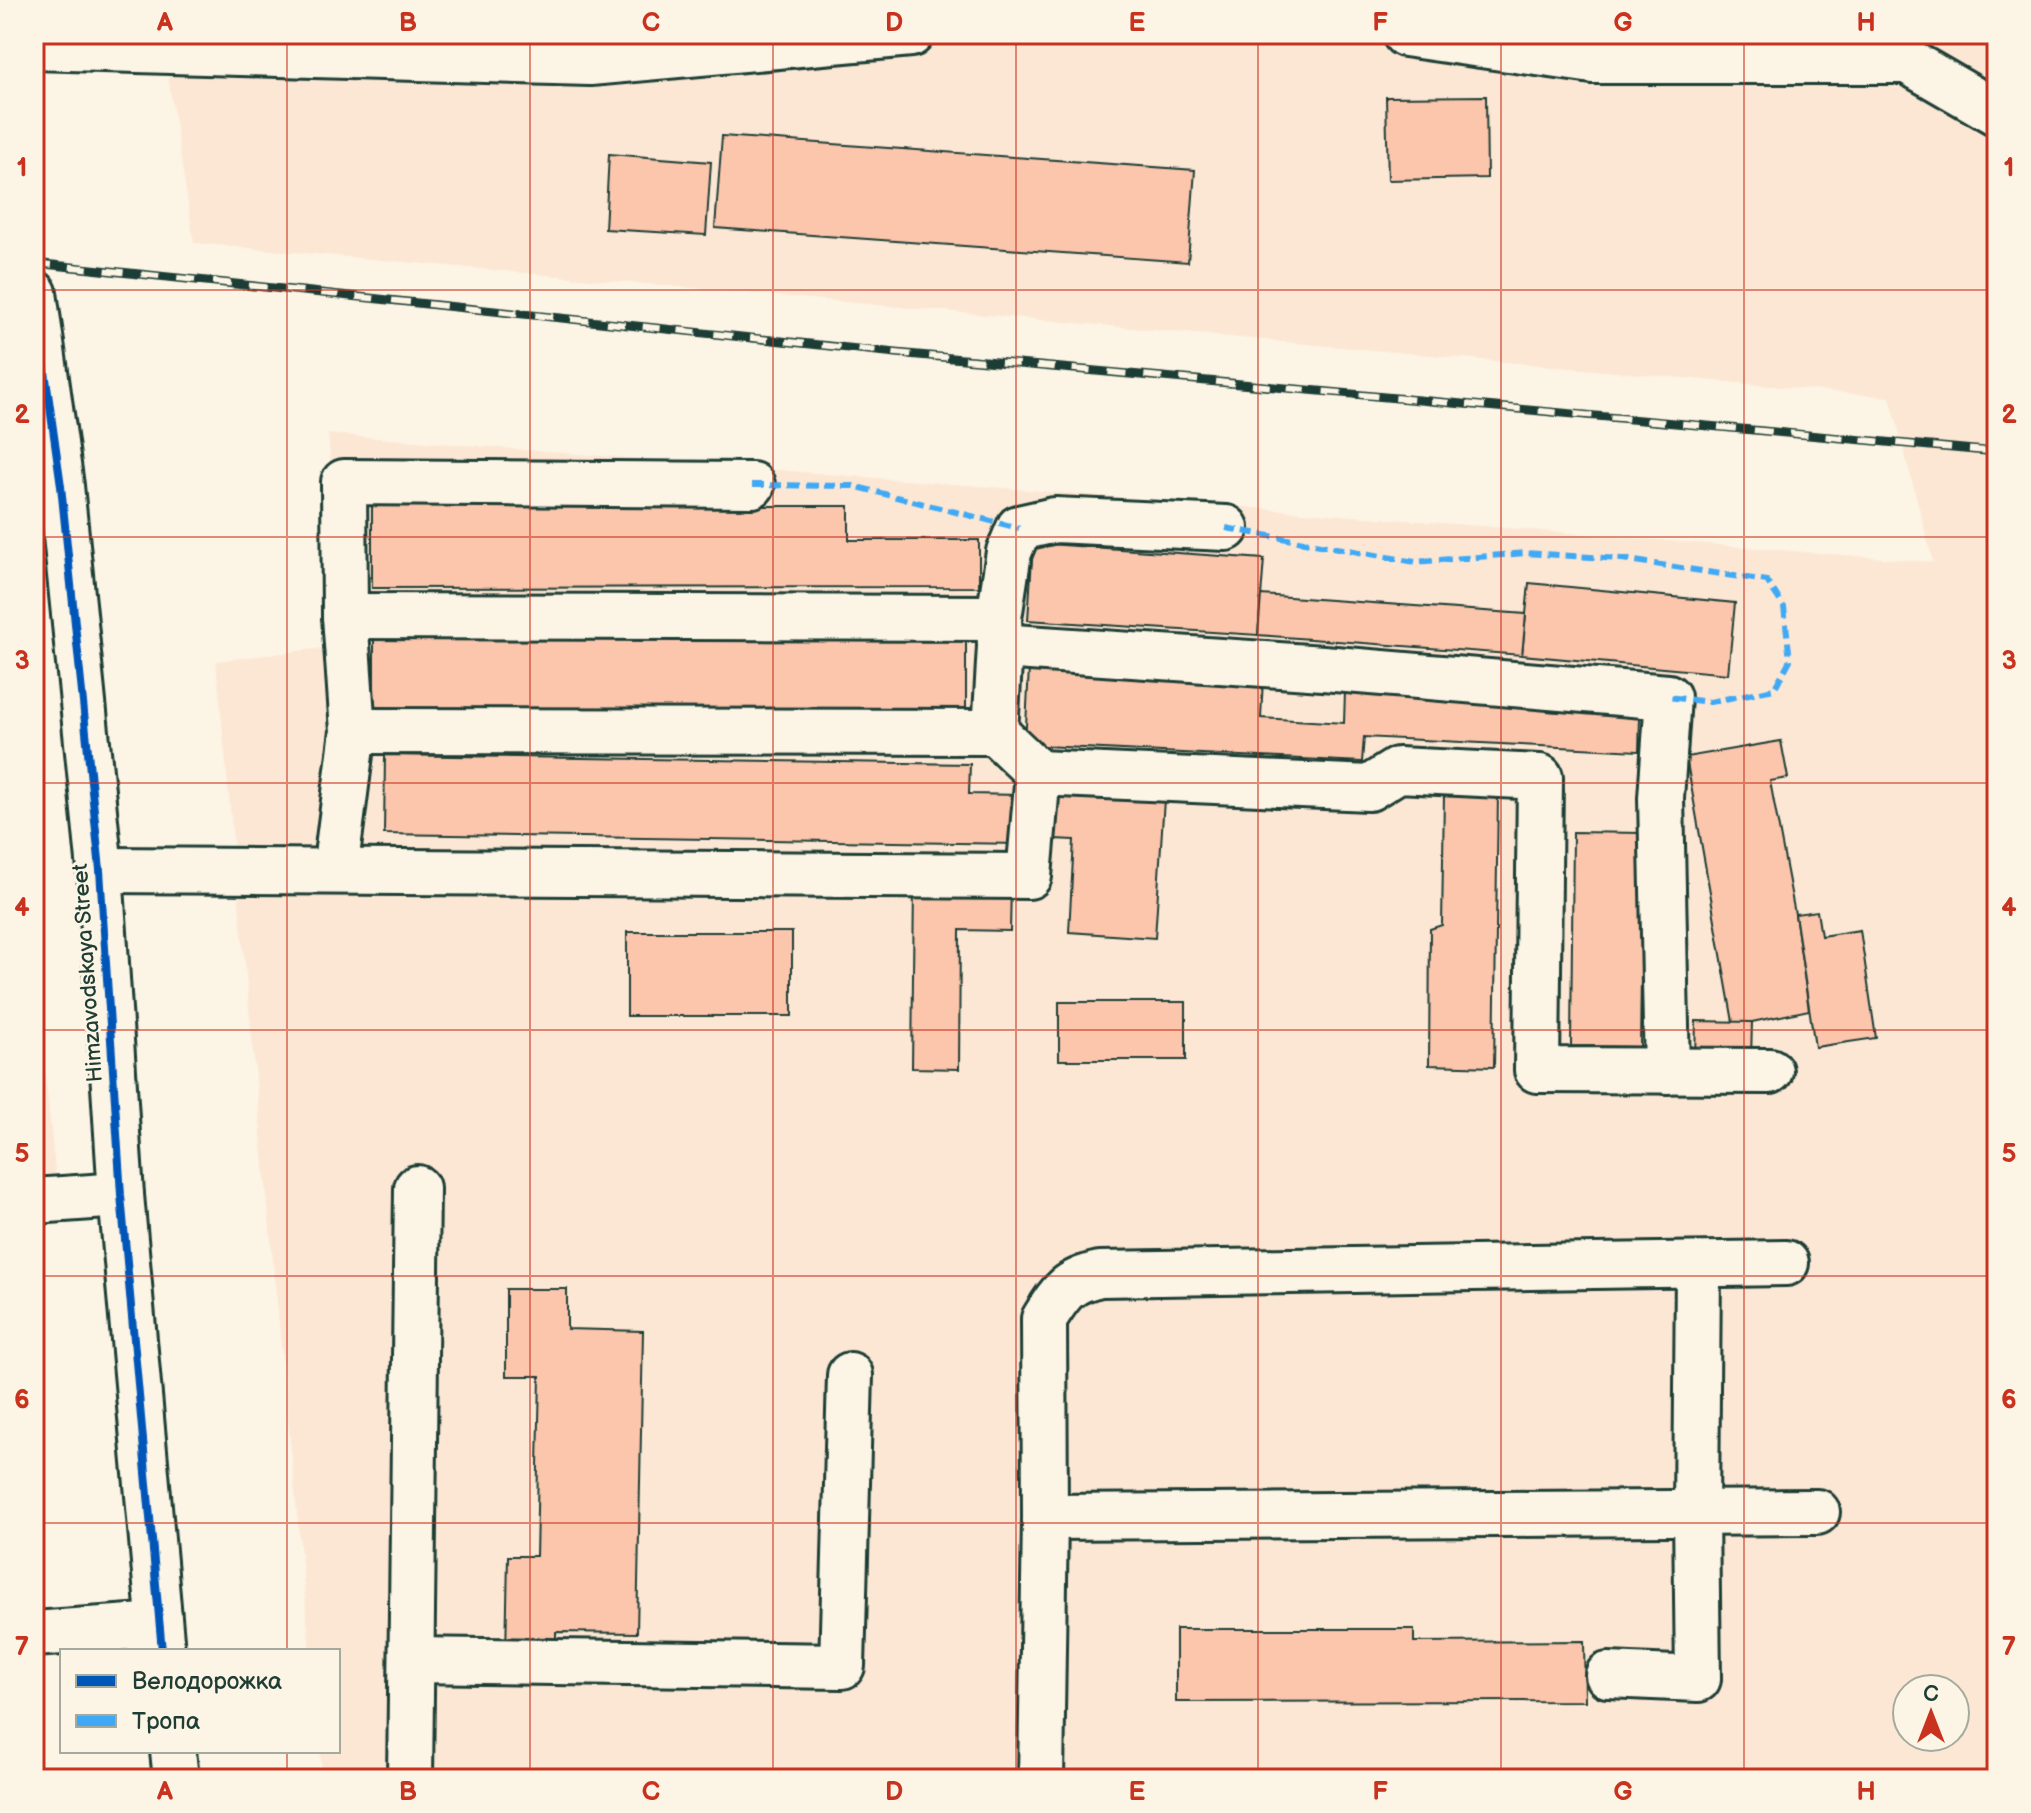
<svg xmlns="http://www.w3.org/2000/svg" width="2031" height="1813" font-family="'Balsamiq Sans',sans-serif">
	<style>
		.built { fill: #fce7d4; fill-rule: evenodd }
		.building { fill: #fcc6ad; stroke: #1f3d34; stroke-width: 2 }
		.lines { fill: none; stroke-linecap: round; stroke-linejoin: round }
		.minor-casing { stroke: #1f3d34; stroke-width: 50 }
		.minor { stroke: #fcf5e5; stroke-width: 44 }
		.rail-casing { stroke: #1f3d34; stroke-width: 9 }
		.rail { stroke: #fcf5e5; stroke-width: 6; stroke-dasharray: 18; stroke-linecap: butt }
		.quiet { stroke: #3fa9f5; stroke-width: 6; stroke-dasharray: 12 6; stroke-linecap: butt }
		.cycleway-casing { stroke: #fcf5e5; stroke-width: 13 }
		.cycleway { stroke: #0057b8; stroke-width: 8 }
		.grid { fill: none; stroke: #c8321e; stroke-width: 2; stroke-opacity: 0.55 }
		.labels { text-anchor: middle; dominant-baseline: central; stroke-width: 6; stroke-linejoin: round; paint-order: stroke }
		.street-label { font-size: 22px; fill: #1f3d34; stroke: #fcf5e5 }
		.neatline { fill: none; stroke: #c8321e; stroke-width: 3 }
		.grid-label { font-size: 26px; text-anchor: middle; font-weight: bold; fill: #c8321e }
	</style>
	<rect width="100%" height="100%" fill="#fcf5e5"/>
	<filter id="ink" filterUnits="userSpaceOnUse"><feTurbulence type="fractalNoise" baseFrequency=".0125" numOctaves="2"/><feDisplacementMap in="SourceGraphic" scale="16" xChannelSelector="R" yChannelSelector="G"/><feConvolveMatrix kernelMatrix="1 2 1 2 8 2 1 2 1" color-interpolation-filters="sRGB"/></filter>
	<g filter="url(#ink)">
		<g class="built">
			<path d="M161,34H1997V1779H323L320,1751H338V1651H310L216,661L347,645L328,434L1933,562L1890,397L194,243ZM1907,1689H1955V1737H1907Z"/>
			<polygon points="34,962 59,1209 34,1208"/>
		</g>
		<g class="building">
			<polygon points="1486,96 1487,178 1388,180 1386,97"/>
			<polygon points="722,136 1195,170 1188,262 715,228"/>
			<polygon points="609,154 711,162 706,235 605,229"/>
			<polygon points="372,506 849,506 849,540 979,540 979,587 372,588"/>
			<polygon points="1033,543 1264,559 1258,635 1028,620"/>
			<polygon points="1529,583 1735,603 1728,674 1522,655"/>
			<polygon points="1261,595 1526,614 1522,655 1258,635"/>
			<polygon points="966,630 966,709 374,712 374,634"/>
			<polygon points="1029,668 1263,679 1261,718 1344,723 1345,691 1548,701 1547,711 1640,716 1639,751 1364,737 1362,762 1025,745"/>
			<polygon points="1781,741 1788,778 1770,781 1795,914 1809,1010 1752,1022 1733,1022 1686,757"/>
			<polygon points="385,755 970,764 969,794 1021,795 1020,844 384,834"/>
			<polygon points="1057,793 1164,799 1155,938 1069,932 1074,840 1054,839"/>
			<polygon points="1444,794 1498,794 1494,1067 1429,1065 1430,929 1442,925"/>
			<polygon points="1573,832 1643,833 1640,1047 1571,1046"/>
			<polygon points="914,885 1011,886 1010,931 960,930 959,1069 912,1068"/>
			<polygon points="1817,911 1821,936 1860,930 1876,1038 1815,1047 1795,914"/>
			<rect x="627" y="932" width="165" height="84"/>
			<rect x="1059" y="1002" width="127" height="58"/>
			<polygon points="1696,1021 1752,1022 1751,1058 1695,1057"/>
			<polygon points="506,1289 567,1289 567,1329 643,1331 637,1633 556,1632 556,1655 506,1655 508,1556 536,1556 540,1376 506,1376"/>
			<polygon points="1176,1629 1414,1629 1414,1642 1584,1641 1585,1701 1176,1702"/>
		</g>
		<g class="lines">
			<defs>
				<g id="minor">
					<polyline points="1405,34 1593,61 1907,61 1997,113"/>
					<polyline points="34,47 590,63 911,34"/>
					<polyline points="34,293 61,486 100,870 121,1195 162,1651"/>
					<polyline points="345,616 999,618"/>
					<polyline points="1000,646 1323,668 1668,697 1661,798 1667,1071"/>
					<polyline points="353,731 995,732"/>
					<polyline points="1038,773 1369,788 1398,770 1540,777 1537,1070 1770,1071"/>
					<polyline points="100,870 1029,876 1038,773 995,732 1000,646 999,618 1009,552 1019,528 1055,520 1226,528"/>
					<polyline points="335,871 353,731 345,616 344,482 752,485"/>
					<polyline points="34,1201 121,1195"/>
					<polyline points="1045,1517 1817,1512"/>
					<polyline points="34,1634 159,1625"/>
					<polyline points="412,1660 842,1666 850,1375"/>
					<polyline points="1608,1675 1698,1679 1696,1513 1698,1266"/>
					<polyline points="173,1751 176,1779"/>
					<polyline points="410,1779 417,1188"/>
					<path d="M1041,1779L1045,1517L1044,1319C1061,1292 1067,1281 1100,1274L1786,1263"/>
				</g>
			</defs>
			<use href="#minor" class="minor-casing"/>
			<use href="#minor" class="minor"/>
			<defs>
				<polyline id="rail" points="34,263 896,353 1997,452"/>
			</defs>
			<use href="#rail" class="rail-casing"/>
			<use href="#rail" class="rail"/>
			<g class="quiet">
				<polyline points="752,485 853,486 1019,528"/>
				<polyline points="1226,528 1415,562 1526,553 1622,559 1767,581 1784,607 1790,660 1774,689 1710,702 1668,697"/>
			</g>
			<defs>
				<polyline id="cycleway" points="34,293 61,486 100,870 121,1195 162,1651"/>
			</defs>
			<use href="#cycleway" class="cycleway-casing"/>
			<use href="#cycleway" class="cycleway"/>
		</g>
	</g>
	<path class="grid" d="M287,34V1651M530,34V1779M773,34V1779M1016,34V1779M1258,34V1779M1501,34V1779M1744,34V1779M34,290H1997M34,537H1997M34,783H1997M34,1030H1997M34,1276H1997M34,1523H1997M287,1751V1779"/>
	<g class="labels">
		<g class="street-label">
			<text transform="translate(88 973) rotate(-94)">Himzavodskaya Street</text>
		</g>
	</g>
	<rect width="2031" height="1813" fill="none" stroke="#fcf5e5" stroke-width="88"/>
	<rect x="60" y="1649" width="280" height="104" fill="#fcf5e5" stroke="#a4ab9e" stroke-width="2"/>
	<rect x="76" y="1675" width="40" height="12" fill="#0057b8" stroke="#a4ab9e" stroke-width="2"/>
	<text x="132" y="1689" font-size="24" fill="#1f3d34">Велодорожка</text>
	<rect x="76" y="1715" width="40" height="12" fill="#3fa9f5" stroke="#a4ab9e" stroke-width="2"/>
	<text x="132" y="1729" font-size="24" fill="#1f3d34">Тропа</text>
	<g transform="translate(1931 1713)"><circle r="38" fill="#fcf5e5" stroke="#a4ab9e" stroke-width="2"/>
	<path d="M0-6L14 30L0 20L-14 30Z" fill="#c8321e"/>
	<text y="-12" font-size="22" font-weight="bold" text-anchor="middle" fill="#1f3d34">С</text>
	</g>
	<rect x="44" y="44" width="1943" height="1725" class="neatline"/>
	<g class="grid-label">
		<text x="165" y="31">A</text>
		<text x="408" y="31">B</text>
		<text x="651" y="31">C</text>
		<text x="894" y="31">D</text>
		<text x="1137" y="31">E</text>
		<text x="1380" y="31">F</text>
		<text x="1623" y="31">G</text>
		<text x="1866" y="31">H</text>
		<text x="22" y="176">1</text>
		<text x="2009" y="176">1</text>
		<text x="22" y="423">2</text>
		<text x="2009" y="423">2</text>
		<text x="22" y="669">3</text>
		<text x="2009" y="669">3</text>
		<text x="22" y="916">4</text>
		<text x="2009" y="916">4</text>
		<text x="22" y="1162">5</text>
		<text x="2009" y="1162">5</text>
		<text x="22" y="1408">6</text>
		<text x="2009" y="1408">6</text>
		<text x="22" y="1655">7</text>
		<text x="2009" y="1655">7</text>
		<text x="165" y="1800">A</text>
		<text x="408" y="1800">B</text>
		<text x="651" y="1800">C</text>
		<text x="894" y="1800">D</text>
		<text x="1137" y="1800">E</text>
		<text x="1380" y="1800">F</text>
		<text x="1623" y="1800">G</text>
		<text x="1866" y="1800">H</text>
	</g>
</svg>
